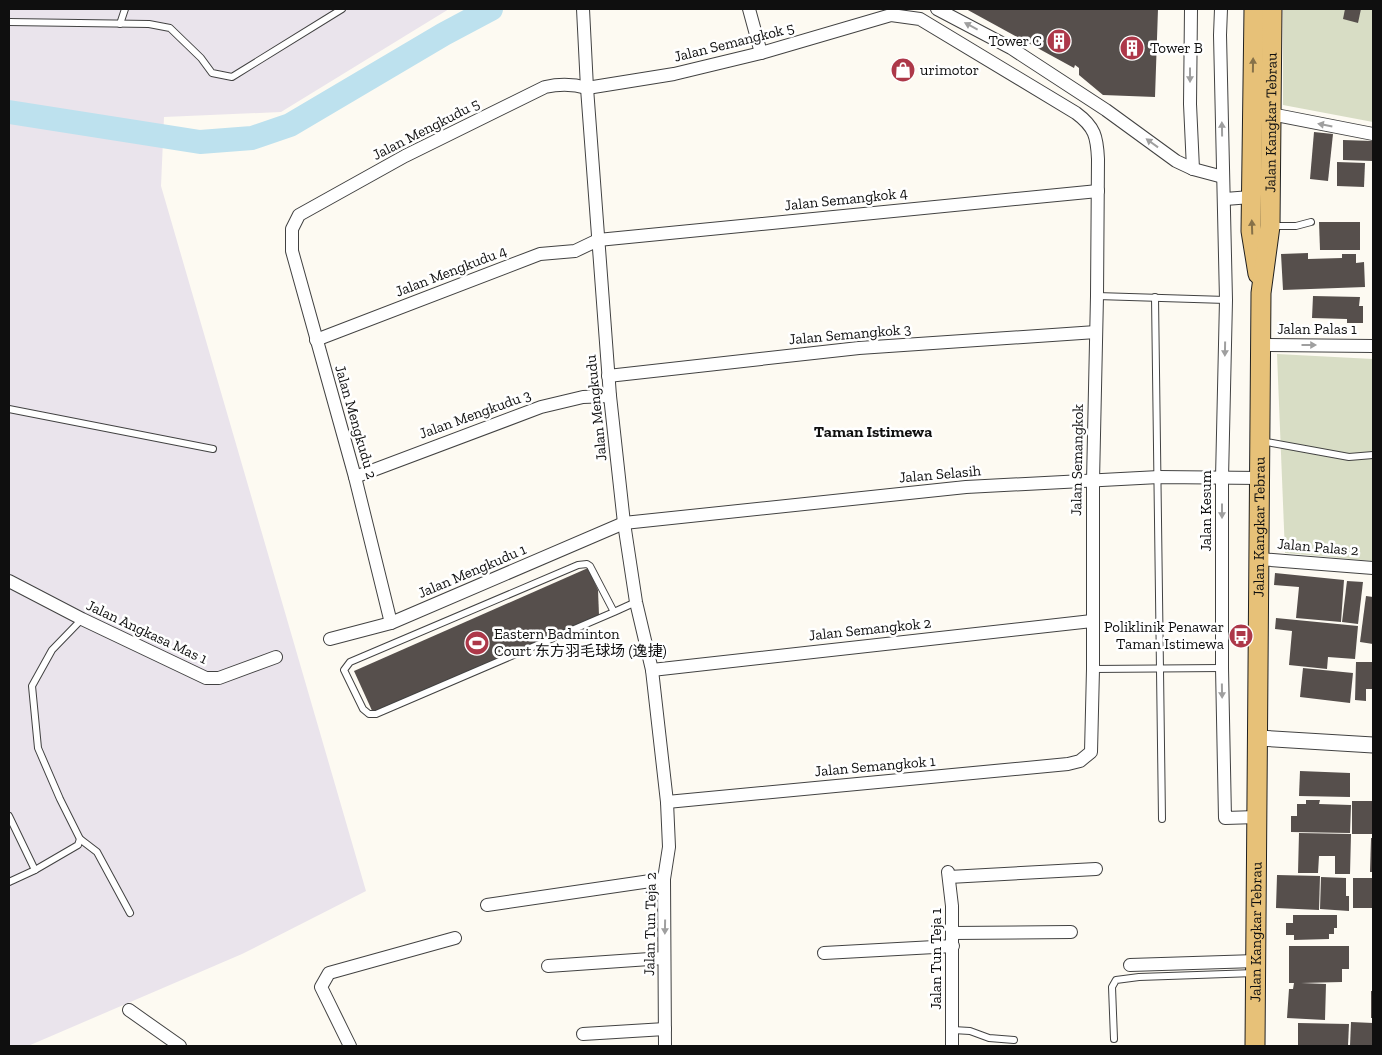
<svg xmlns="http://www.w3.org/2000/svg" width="1382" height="1055" font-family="'Zilla Slab','Noto Sans SC',serif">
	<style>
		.industrial { fill: #eae4ec }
		.cemetery { fill: #d8ddc5 }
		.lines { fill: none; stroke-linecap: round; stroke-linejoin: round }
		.river { stroke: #bde1ee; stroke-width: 24 }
		.building { fill: #564f4c }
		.service-casing { stroke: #424242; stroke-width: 8 }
		.minor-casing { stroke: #424242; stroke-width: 14 }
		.tertiary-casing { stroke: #424242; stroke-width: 17 }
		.primary-casing { stroke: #202020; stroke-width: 21 }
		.service { stroke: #fff; stroke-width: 6 }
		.minor { stroke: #fff; stroke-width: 12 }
		.tertiary { stroke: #fff; stroke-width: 15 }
		.primary { stroke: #e7c178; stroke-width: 19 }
		.oneway { fill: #9f9f9f }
		.oneway2 { fill: #867149 }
		.labels { text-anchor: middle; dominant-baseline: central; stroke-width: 5; stroke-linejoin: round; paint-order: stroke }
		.poi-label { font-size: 15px; fill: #0f0f0f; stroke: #fff; text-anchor: start }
		.street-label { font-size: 15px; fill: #0f0f0f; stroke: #fff }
		.neighbourhood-label { font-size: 16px; font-weight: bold; fill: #0f0f0f; stroke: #fff }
	</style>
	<rect width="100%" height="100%" fill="#fdfaf2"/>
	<polygon class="industrial" points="9,9 449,9 281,112 164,117 161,186 366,891 242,954 28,1046 9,1046"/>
	<g class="cemetery">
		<polygon points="1283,9 1373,9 1373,122 1283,105"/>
		<polygon points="1277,354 1373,359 1373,561 1285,553"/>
	</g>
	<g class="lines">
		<polyline class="river" points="9,112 200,142 252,138 290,125 444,34 491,9"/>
	</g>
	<g class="building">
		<polygon points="966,9 1158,9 1155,97 1103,95 1079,75 1079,68 1075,65 1074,68"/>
		<polygon points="1345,9 1361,9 1358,23 1343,19"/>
		<polygon points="1314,132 1333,134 1328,181 1310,179"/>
		<polygon points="1343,140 1373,141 1373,161 1343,160"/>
		<polygon points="1337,162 1365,163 1364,187 1337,186"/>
		<polygon points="1319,222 1360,222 1360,250 1320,250"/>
		<polygon points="1308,253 1308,259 1342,258 1342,254 1356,254 1356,263 1364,262 1365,287 1283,290 1281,254"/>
		<polygon points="1313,296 1360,297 1359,306 1363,306 1363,323 1347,323 1347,319 1312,318"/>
		<polygon points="588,568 598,590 599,615 374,715 354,671"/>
		<polygon points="1275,573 1344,580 1341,622 1296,618 1299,587 1274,585"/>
		<polygon points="1347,581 1363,582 1358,624 1342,622"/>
		<polygon points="1366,596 1373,597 1373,644 1360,642"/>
		<polygon points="1276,618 1358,626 1355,659 1328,657 1327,669 1289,665 1292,631 1275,629"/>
		<polygon points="1356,662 1373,662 1373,689 1366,689 1366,701 1355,700"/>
		<polygon points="1303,668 1353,673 1350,703 1300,697"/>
		<polygon points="1300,771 1350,773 1350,797 1299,796"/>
		<polygon points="1306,800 1320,800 1319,804 1351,805 1350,833 1291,832 1291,816 1297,816 1297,804 1306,804"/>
		<rect x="1352" y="801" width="21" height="33"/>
		<polygon points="1299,833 1351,834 1350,874 1335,874 1335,856 1319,856 1318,873 1298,873"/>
		<polygon points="1371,838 1373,838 1373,872 1370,872"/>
		<polygon points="1277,875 1320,876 1319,910 1276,908"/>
		<polygon points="1321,877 1346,878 1346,896 1349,896 1349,911 1320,909"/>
		<rect x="1353" y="878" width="20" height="30"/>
		<polygon points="1293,915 1337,915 1337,928 1334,928 1334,934 1329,934 1329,939 1294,940 1294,935 1286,935 1286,923 1293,923"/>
		<polygon points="1289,946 1349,946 1349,969 1342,969 1342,982 1301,983 1326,984 1325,1020 1287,1018 1289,989 1293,989 1294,983 1289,983"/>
		<rect x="1371" y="991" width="2" height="27"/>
		<polygon points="1351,1022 1373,1023 1373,1046 1350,1046"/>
		<polygon points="1298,1023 1349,1024 1348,1046 1298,1046"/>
	</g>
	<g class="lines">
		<defs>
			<g id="service">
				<polyline points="9,22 149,24 170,28 201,58 212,73 232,77 342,9"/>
				<polyline points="120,24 125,9"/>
				<polyline points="1272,226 1296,226 1311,222"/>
				<polyline points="1097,296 1226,300"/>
				<polyline points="1155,297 1162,819"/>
				<polyline points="9,409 213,449"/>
				<polyline points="1261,441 1349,457 1373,455"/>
				<polyline points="614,612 376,714 369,714 363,709 344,670 350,662 578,565 587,564 590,566 614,612 636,602"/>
				<polyline points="1093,669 1222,668"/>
				<polyline points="9,816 35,870"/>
				<polyline points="80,839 97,852 130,913"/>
				<polyline points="9,882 35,870 78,845 80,839 60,799 38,748 32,686 52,650 82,619"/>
				<polyline points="953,1030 970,1031 989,1038 1014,1040"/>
				<polyline points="1114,1039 1112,987 1116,980 1139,977 1255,973"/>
			</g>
			<g id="minor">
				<polyline points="583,9 587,88 610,396 624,523 636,602 652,670 667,802 669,847 664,879 665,1046"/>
				<polyline points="749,9 761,53"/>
				<polyline points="937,9 1011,48 1106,110 1176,161 1193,169 1223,177"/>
				<polyline points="1191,9 1190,104 1193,169"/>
				<polyline points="1221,9 1220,35 1226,300 1222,478 1222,668 1225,818 1257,817"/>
				<polyline points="1271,114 1373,134"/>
				<polyline points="1225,199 1251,197"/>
				<polyline points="316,340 540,254 575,251 598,240 1098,191"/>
				<polyline points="1261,345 1373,346"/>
				<polyline points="608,376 859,348 1096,332"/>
				<polyline points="355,477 541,407 583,397 610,396"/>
				<polyline points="1259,559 1373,568"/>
				<polyline points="9,581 82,619 206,678 219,678 276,657"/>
				<path d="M391,623L355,477L292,251V229L299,215L405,156L545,87C559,84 573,84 587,88L674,74L761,53L891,15L920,19L1076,113C1095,127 1097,137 1098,159L1097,296L1093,481V669L1091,752L1080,761L1068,764L667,802"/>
				<polyline points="330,639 391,623 624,523 966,487 1159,477 1260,478"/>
				<polyline points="652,670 1092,621"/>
				<polyline points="948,872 952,906 952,1046"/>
				<polyline points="949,877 1096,869"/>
				<polyline points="487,905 664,879"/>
				<polyline points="952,933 1071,932"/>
				<polyline points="824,953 953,946"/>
				<polyline points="1130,965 1256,961"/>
				<polyline points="548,966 664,958"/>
				<polyline points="129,1010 180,1046"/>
				<polyline points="583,1034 665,1029"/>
				<polyline points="350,1046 321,987 329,973 455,938"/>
			</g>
			<polyline id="tertiary" points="1258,738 1373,745"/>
			<g id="primary">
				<polyline points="1254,9 1251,231 1258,274"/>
				<path id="s1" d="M1255,1046L1261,293L1270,226L1272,9"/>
			</g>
		</defs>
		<use href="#service" class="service-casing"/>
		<use href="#minor" class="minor-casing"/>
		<use href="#tertiary" class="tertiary-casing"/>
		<use href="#primary" class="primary-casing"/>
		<use href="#service" class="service"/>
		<use href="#minor" class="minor"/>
		<use href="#tertiary" class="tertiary"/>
		<use href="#primary" class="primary"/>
	</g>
	<defs><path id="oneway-solid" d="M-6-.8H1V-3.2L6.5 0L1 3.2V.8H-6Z" transform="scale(1.25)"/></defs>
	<g class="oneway">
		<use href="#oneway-solid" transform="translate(971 26) rotate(-152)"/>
		<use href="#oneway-solid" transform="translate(1190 75) rotate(90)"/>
		<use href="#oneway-solid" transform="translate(1325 125) rotate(-169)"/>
		<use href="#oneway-solid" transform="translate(1222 129) rotate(-91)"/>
		<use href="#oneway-solid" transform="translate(1152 143) rotate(-144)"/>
		<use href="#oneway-solid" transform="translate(1309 345)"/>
		<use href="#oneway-solid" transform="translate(1225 349) rotate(91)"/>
		<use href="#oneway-solid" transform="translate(1222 511) rotate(90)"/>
		<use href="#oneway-solid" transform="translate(1222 691) rotate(89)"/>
		<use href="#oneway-solid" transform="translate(665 927) rotate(91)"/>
	</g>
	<g class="oneway2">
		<use href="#oneway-solid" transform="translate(1253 65) rotate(-89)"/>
		<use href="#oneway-solid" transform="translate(1252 227) rotate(-92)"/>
	</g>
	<defs>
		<symbol id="building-disc" viewBox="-11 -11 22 22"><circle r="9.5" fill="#ad3849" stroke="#fff"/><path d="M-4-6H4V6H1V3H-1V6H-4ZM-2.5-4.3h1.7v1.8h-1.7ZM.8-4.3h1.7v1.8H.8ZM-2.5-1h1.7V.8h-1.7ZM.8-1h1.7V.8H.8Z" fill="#fff"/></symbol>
		<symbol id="shop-disc" viewBox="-11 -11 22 22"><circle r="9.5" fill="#ad3849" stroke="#fff"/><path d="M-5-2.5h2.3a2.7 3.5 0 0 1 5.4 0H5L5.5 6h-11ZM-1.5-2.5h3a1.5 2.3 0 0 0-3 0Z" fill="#fff"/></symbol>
		<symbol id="bus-disc" viewBox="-11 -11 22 22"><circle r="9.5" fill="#ad3849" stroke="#fff"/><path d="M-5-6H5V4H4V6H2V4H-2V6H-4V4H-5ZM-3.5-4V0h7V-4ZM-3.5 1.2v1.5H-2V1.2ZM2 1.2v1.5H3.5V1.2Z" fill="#fff"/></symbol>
		<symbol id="stadium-disc" viewBox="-11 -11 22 22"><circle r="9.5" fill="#ad3849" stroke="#fff"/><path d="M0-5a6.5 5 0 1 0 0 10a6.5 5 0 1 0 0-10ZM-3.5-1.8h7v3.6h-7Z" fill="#fff"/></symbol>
	</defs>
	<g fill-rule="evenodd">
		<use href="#building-disc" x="1045" y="27" width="28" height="28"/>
		<use href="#building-disc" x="1118" y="34" width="28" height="28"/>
		<use href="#shop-disc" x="889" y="56" width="28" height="28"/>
		<use href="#bus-disc" x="1227" y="622" width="28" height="28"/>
		<use href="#stadium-disc" x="463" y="629" width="28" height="28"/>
	</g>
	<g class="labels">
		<g class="poi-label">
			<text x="1042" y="41" text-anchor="end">Tower C</text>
			<text x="1150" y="48">Tower B</text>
			<text x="920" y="70">urimotor</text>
			<text x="1224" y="627" text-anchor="end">Poliklinik Penawar<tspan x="1224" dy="17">Taman Istimewa</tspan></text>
			<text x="494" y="634">Eastern Badminton<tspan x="494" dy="17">Court 东方羽毛球场 (逸捷)</tspan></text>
		</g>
		<g class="street-label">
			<text transform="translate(734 42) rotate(-14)">Jalan Semangkok 5</text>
			<text stroke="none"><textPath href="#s1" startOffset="924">Jalan Kangkar Tebrau</textPath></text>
			<text transform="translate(426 129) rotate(-27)">Jalan Mengkudu 5</text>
			<text transform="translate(846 199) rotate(-6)">Jalan Semangkok 4</text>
			<text transform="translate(451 271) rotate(-21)">Jalan Mengkudu 4</text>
			<text x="1317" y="329">Jalan Palas 1</text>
			<text transform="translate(850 334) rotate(-5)">Jalan Semangkok 3</text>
			<text transform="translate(596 408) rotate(-96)">Jalan Mengkudu</text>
			<text transform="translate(475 414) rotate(-20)">Jalan Mengkudu 3</text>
			<text transform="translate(356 422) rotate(74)">Jalan Mengkudu 2</text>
			<text transform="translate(1077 460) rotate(-89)">Jalan Semangkok</text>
			<text transform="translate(940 474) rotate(-5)">Jalan Selasih</text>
			<text transform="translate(1206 511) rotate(-90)">Jalan Kesum</text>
			<text stroke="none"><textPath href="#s1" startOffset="519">Jalan Kangkar Tebrau</textPath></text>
			<text transform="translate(1318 547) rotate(5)">Jalan Palas 2</text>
			<text transform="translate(472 571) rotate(-23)">Jalan Mengkudu 1</text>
			<text transform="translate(870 629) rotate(-6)">Jalan Semangkok 2</text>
			<text transform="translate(147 632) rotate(25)">Jalan Angkasa Mas 1</text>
			<text transform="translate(875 766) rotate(-5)">Jalan Semangkok 1</text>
			<text transform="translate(650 924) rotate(-89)">Jalan Tun Teja 2</text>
			<text stroke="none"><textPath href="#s1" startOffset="114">Jalan Kangkar Tebrau</textPath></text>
			<text transform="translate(936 959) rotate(-90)">Jalan Tun Teja 1</text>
		</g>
		<g class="neighbourhood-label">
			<text x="873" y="431">Taman Istimewa</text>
		</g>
	</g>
	<rect width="1382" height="1055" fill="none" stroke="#0f0f0f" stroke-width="20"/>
</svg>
